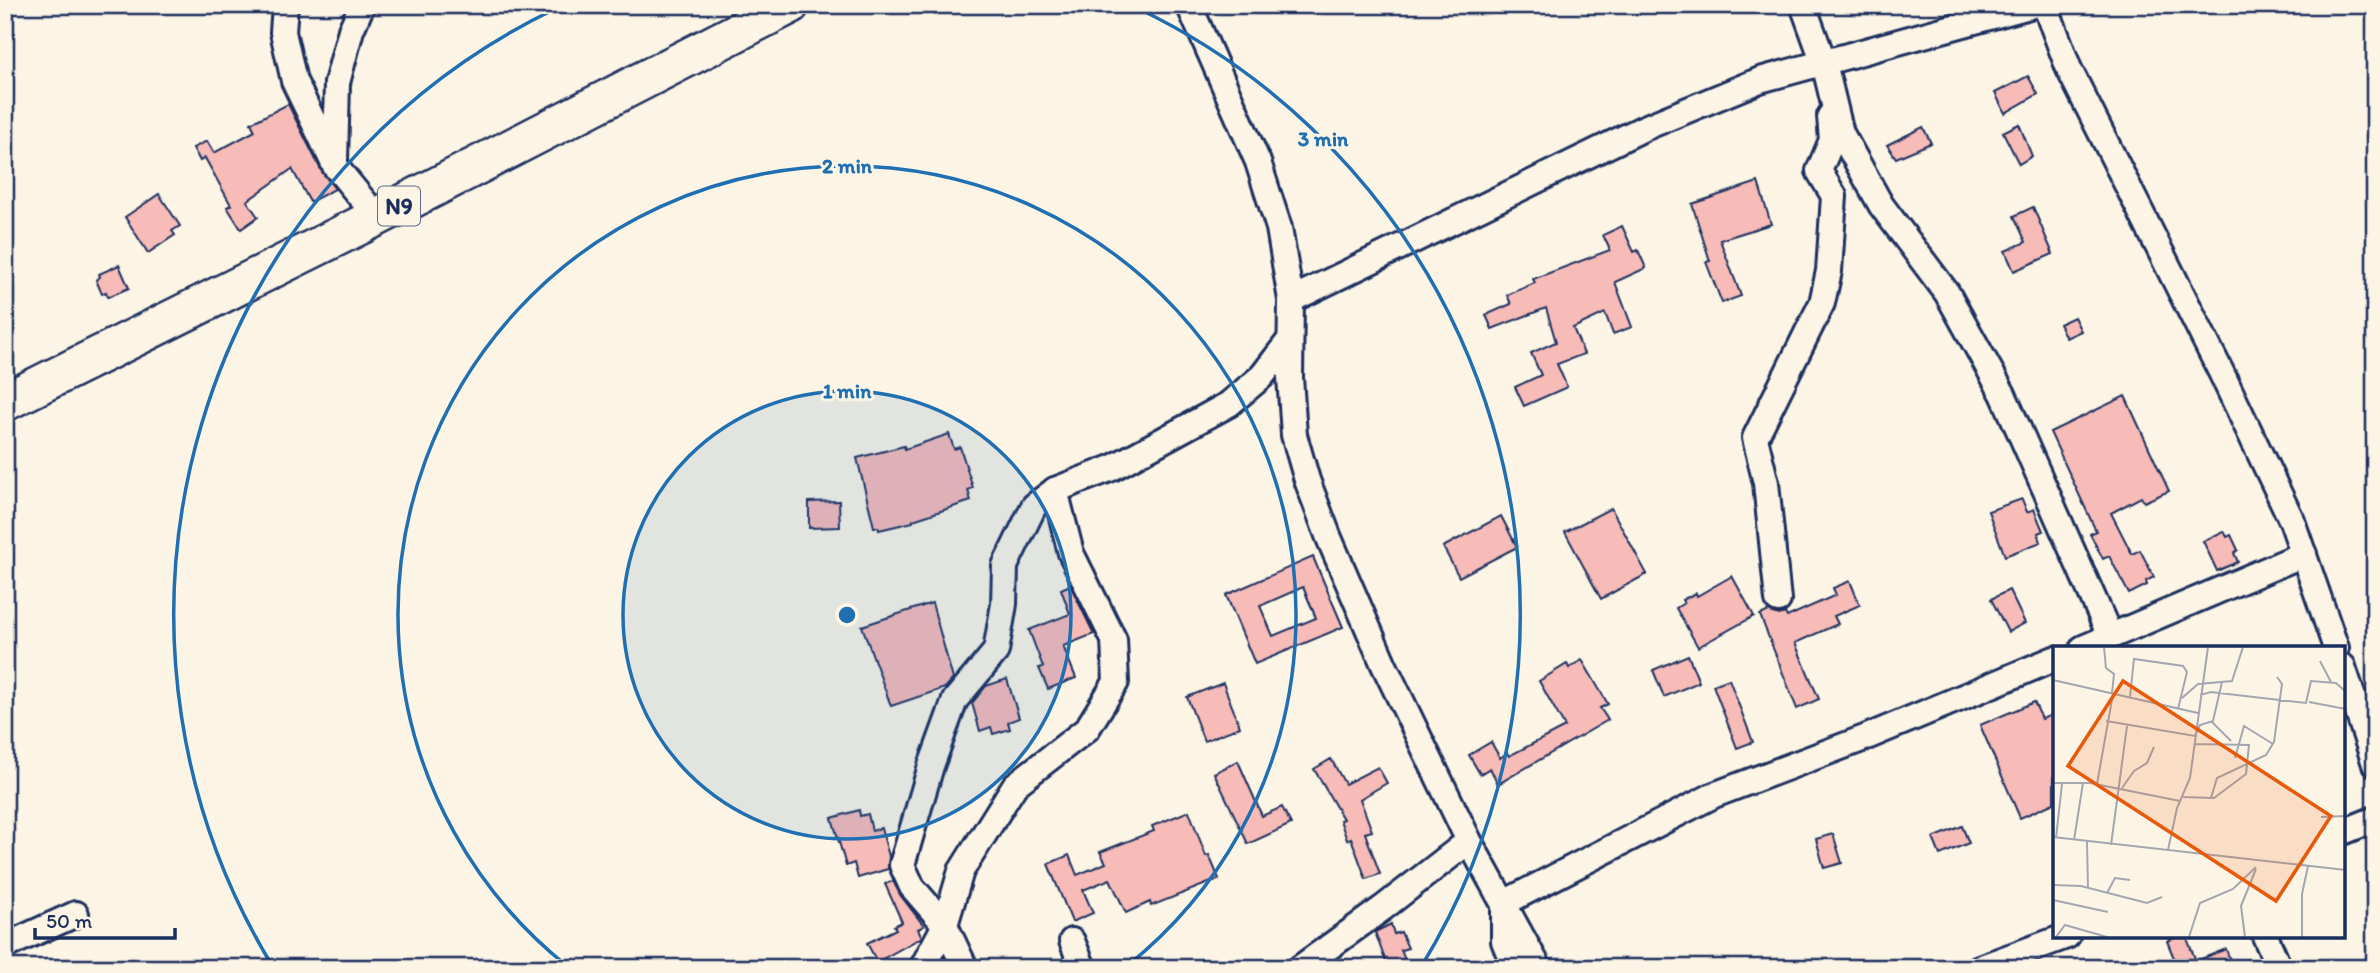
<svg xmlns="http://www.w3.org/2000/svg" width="2380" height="973" font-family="Itim,sans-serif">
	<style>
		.building { fill: #f7bbb8; stroke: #1b2f5e; stroke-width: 2; fill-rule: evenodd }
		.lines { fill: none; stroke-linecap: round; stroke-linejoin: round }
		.minor-casing { stroke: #1b2f5e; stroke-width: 30 }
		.highway-casing { stroke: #1b2f5e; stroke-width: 42 }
		.minor { stroke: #fcf5e5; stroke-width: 24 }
		.highway { stroke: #fcf5e5; stroke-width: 37 }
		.ring { fill: none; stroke: #1f6fb2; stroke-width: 3.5 }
		.labels { text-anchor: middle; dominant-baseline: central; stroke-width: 6; stroke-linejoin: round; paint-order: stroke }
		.shield { fill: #fcf5e5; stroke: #5e6a86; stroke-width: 2 }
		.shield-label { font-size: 23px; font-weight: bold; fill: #1b2f5e }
		.inset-road { fill: none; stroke: #a2a6af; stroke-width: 2 }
		.view { fill: #e8590c; fill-opacity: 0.15; stroke: #e8590c; stroke-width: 3.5 }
		.inset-edge { fill: none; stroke: #1b2f5e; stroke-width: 3.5 }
		.centre { fill: #1f6fb2; stroke: #fcf5e5; stroke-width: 3.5 }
		.ring-label { font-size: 21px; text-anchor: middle; font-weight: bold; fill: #1f6fb2; stroke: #fcf5e5; stroke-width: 6; stroke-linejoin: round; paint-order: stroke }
	</style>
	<rect width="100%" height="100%" fill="#fcf5e5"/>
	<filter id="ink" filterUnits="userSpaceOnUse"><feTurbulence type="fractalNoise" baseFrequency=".0143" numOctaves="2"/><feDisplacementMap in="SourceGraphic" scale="14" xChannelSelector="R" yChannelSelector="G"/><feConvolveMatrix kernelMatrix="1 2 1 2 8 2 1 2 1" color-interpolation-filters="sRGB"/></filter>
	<g filter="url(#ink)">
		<g class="building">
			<polygon points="2028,76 2038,94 2005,113 1995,93"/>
			<polygon points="288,104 322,172 335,189 310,202 292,169 247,201 258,217 241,229 227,207 231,205 205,158 200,161 193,148 207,141 214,153 255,131 251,123"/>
			<polygon points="2019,124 2032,156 2019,164 2003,132"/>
			<polygon points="1923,127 1931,143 1896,158 1887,145"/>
			<polygon points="1758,182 1771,224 1720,240 1741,296 1722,303 1706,262 1710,261 1692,204"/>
			<polygon points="159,194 180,226 172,231 175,235 148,253 125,217"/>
			<polygon points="2033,207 2053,254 2014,271 2005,251 2026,242 2014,216"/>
			<polygon points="1622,226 1634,252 1638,250 1646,268 1615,282 1632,327 1613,334 1605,313 1573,328 1584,354 1557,364 1567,387 1524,406 1515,387 1541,375 1531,353 1556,342 1546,308 1492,329 1486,315 1511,304 1507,295 1535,283 1533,279 1610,250 1603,235"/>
			<polygon points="119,265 129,288 108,297 106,292 102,294 96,280 100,277 99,274"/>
			<polygon points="2074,317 2081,331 2066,338 2059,324"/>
			<polygon points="2125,396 2169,491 2144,502 2141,497 2111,513 2132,554 2140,550 2154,577 2146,581 2147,585 2129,594 2109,556 2103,559 2090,534 2096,531 2050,432"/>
			<polygon points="949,434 954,449 960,447 973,488 968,490 971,501 913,520 913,522 879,530 878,527 874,527 857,458 904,446 905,449"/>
			<polygon points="2022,499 2027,512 2034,509 2043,531 2038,533 2041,542 2005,556 1988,511"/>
			<polygon points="839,501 840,527 809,528 809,502"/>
			<polygon points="1611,508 1647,574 1601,599 1565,532"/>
			<polygon points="1501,516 1517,547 1459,577 1443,547"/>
			<polygon points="2224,531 2227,537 2231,535 2238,550 2234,553 2238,562 2217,571 2203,541"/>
			<path d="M1313,557L1343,627L1255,664L1226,595ZM1303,587L1316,618L1273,636L1260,606Z"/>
			<polygon points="1732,576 1754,616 1698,647 1676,608 1684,603 1682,600 1696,593 1697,596"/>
			<polygon points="1850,581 1860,605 1834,616 1838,624 1795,643 1819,699 1797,709 1760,615 1769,611 1779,615 1785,613 1787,617 1836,595 1833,588"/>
			<polygon points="1070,585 1094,634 1063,646 1076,678 1048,689 1039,668 1043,667 1029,630 1070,614 1061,589"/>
			<polygon points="2009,590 2025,623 2008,632 1991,599"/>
			<polygon points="932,603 953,679 945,688 891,706 862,626"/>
			<polygon points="1688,655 1699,682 1664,697 1653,670"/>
			<polygon points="1582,660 1608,704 1600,708 1608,720 1498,784 1490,768 1480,774 1469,755 1491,742 1500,758 1507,753 1509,756 1565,727 1539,681 1567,664 1569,668"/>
			<polygon points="1007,679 1019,718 1008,722 1010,729 993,734 991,727 980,731 972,703 986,686"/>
			<polygon points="1729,679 1753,742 1737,748 1713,685"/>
			<polygon points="1223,683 1240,727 1204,741 1187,697"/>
			<polygon points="2034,702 2042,719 2054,714 2054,803 2020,818 1980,725"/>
			<polygon points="1331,759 1345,784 1378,767 1387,783 1360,799 1372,831 1365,833 1380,874 1366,879 1351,838 1347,840 1340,820 1343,819 1314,769"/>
			<polygon points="1238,761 1262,816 1282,807 1291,824 1248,844 1214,773"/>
			<polygon points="859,810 860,816 868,814 872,831 881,828 889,856 888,869 858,878 854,863 846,866 832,818"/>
			<polygon points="1189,811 1206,856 1209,855 1219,879 1151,906 1150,902 1126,913 1110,879 1083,890 1093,913 1072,922 1048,864 1069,855 1077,875 1106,863 1100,852 1154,831 1152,826"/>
			<polygon points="1962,826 1969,843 1940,855 1933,838"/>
			<polygon points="1833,834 1842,863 1824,868 1816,839"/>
			<polygon points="893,881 901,896 924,926 918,929 922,937 877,962 867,943 896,929 894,926 902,922 885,884"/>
			<polygon points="1391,924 1394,934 1401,932 1408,948 1401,950 1408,968 1388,968 1375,932"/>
			<polygon points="2180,936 2186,936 2196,961 2226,949 2233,968 2178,968 2167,941"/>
		</g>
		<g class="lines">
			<defs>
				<g id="minor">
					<polyline points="285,5 283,32 294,81 335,166 377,217"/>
					<polyline points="1189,5 1258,162 1279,228 1291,300 1290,377 1294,435 1307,480 1329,538 1384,665 1469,841 1539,968"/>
					<polyline points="1803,5 1824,63 1841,133 1881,205 1947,293 2003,394 2110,636"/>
					<polyline points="2045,5 2069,69 2221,372 2292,521 2336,648"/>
					<polyline points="335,161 337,83 351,30 362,5"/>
					<polyline points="1291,300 1644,128 1760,80 2033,5"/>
					<polyline points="1778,600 1766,483 1755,438 1822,303 1829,271 1834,196 1819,171 1832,140 1830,116"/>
					<polyline points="2083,648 2304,554"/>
					<polyline points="2343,667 2375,764"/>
					<polyline points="2343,832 2375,819"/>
					<polyline points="2265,936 2279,968"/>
					<polyline points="1072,941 1083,968"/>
					<polyline points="5,946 76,914"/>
					<polyline points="922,968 945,925 961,871 1015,785 1087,729 1116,682 1114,640 1071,553 1055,490"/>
					<polyline points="965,968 945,925 912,887 902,865 931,766 955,700 996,651 1004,604 1005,566 1034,506 1055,490 1112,468 1229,404 1262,376 1289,341"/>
					<polyline points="1300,968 1383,908 1469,841"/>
					<polyline points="1515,968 1504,941 1504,903 1714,795 1862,739 2054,659"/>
					<polyline points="1979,968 2067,936"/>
				</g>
				<polyline id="highway" points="5,402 377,217 790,5"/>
			</defs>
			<use href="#minor" class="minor-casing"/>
			<use href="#highway" class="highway-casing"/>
			<use href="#minor" class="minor"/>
			<use href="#highway" class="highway"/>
		</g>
	</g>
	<circle cx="847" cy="615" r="224" fill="#1f6fb2" fill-opacity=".12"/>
	<g class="ring">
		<circle cx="847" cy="615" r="224"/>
		<path d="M567 966A449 449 0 1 1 1127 966"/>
		<path d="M273 967A673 673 0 0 1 557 8M1137 8A673 673 0 0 1 1421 967"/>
	</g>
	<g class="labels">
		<rect class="shield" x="378" y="186.5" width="42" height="39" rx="5"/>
		<g class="shield-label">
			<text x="399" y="206">N9</text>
		</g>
	</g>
	<g transform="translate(2053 646)">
		<rect width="292" height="292" fill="#fcf5e5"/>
		<path class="inset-road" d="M51,1L53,22L61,28L59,47M267,15L278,36M0,34L145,67M147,49L158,46L253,57L258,35L283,37L293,46M77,51L81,13L130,20L134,26L125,63M129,52L145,38L179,35L190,1M256,56L293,63M53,75L142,90L147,79L160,75L169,36M159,76L178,95M182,112L191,80L220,98M0,137H37L127,155M44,138L60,48M69,142L81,125L94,117L101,101M130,151L161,152L193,128L196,99L142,98M158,152L164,132L213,109L221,96L229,38L224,31M268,171L293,170M0,191L293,224M3,192L9,138M21,194L30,137M34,196L35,242M58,199L74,80M115,204L124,162L137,132L155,1M0,239L28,240L94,257L109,251M54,247L62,232L77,234M0,254L55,266M3,291L12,279L54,291M136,291L147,257L180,243L203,221M192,291L188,260L203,223M249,291V248L255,220"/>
		<path class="view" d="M70,35L278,170L223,255L15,120Z"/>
		<rect width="292" height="292" class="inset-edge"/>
	</g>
	<circle cx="847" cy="615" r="10" class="centre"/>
	<g class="ring-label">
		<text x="1323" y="146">3 min</text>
		<text x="847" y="173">2 min</text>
		<text x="847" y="398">1 min</text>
	</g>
	<rect width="2380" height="973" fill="none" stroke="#fcf5e5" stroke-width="28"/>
	<rect x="14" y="14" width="2352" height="945" fill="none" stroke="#1b2f5e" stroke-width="2.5" filter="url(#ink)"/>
	<path d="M35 928v10h140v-10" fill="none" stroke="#1b2f5e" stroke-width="3.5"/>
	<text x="46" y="928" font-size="21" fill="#1b2f5e" stroke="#fcf5e5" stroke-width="5" paint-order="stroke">50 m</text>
</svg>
